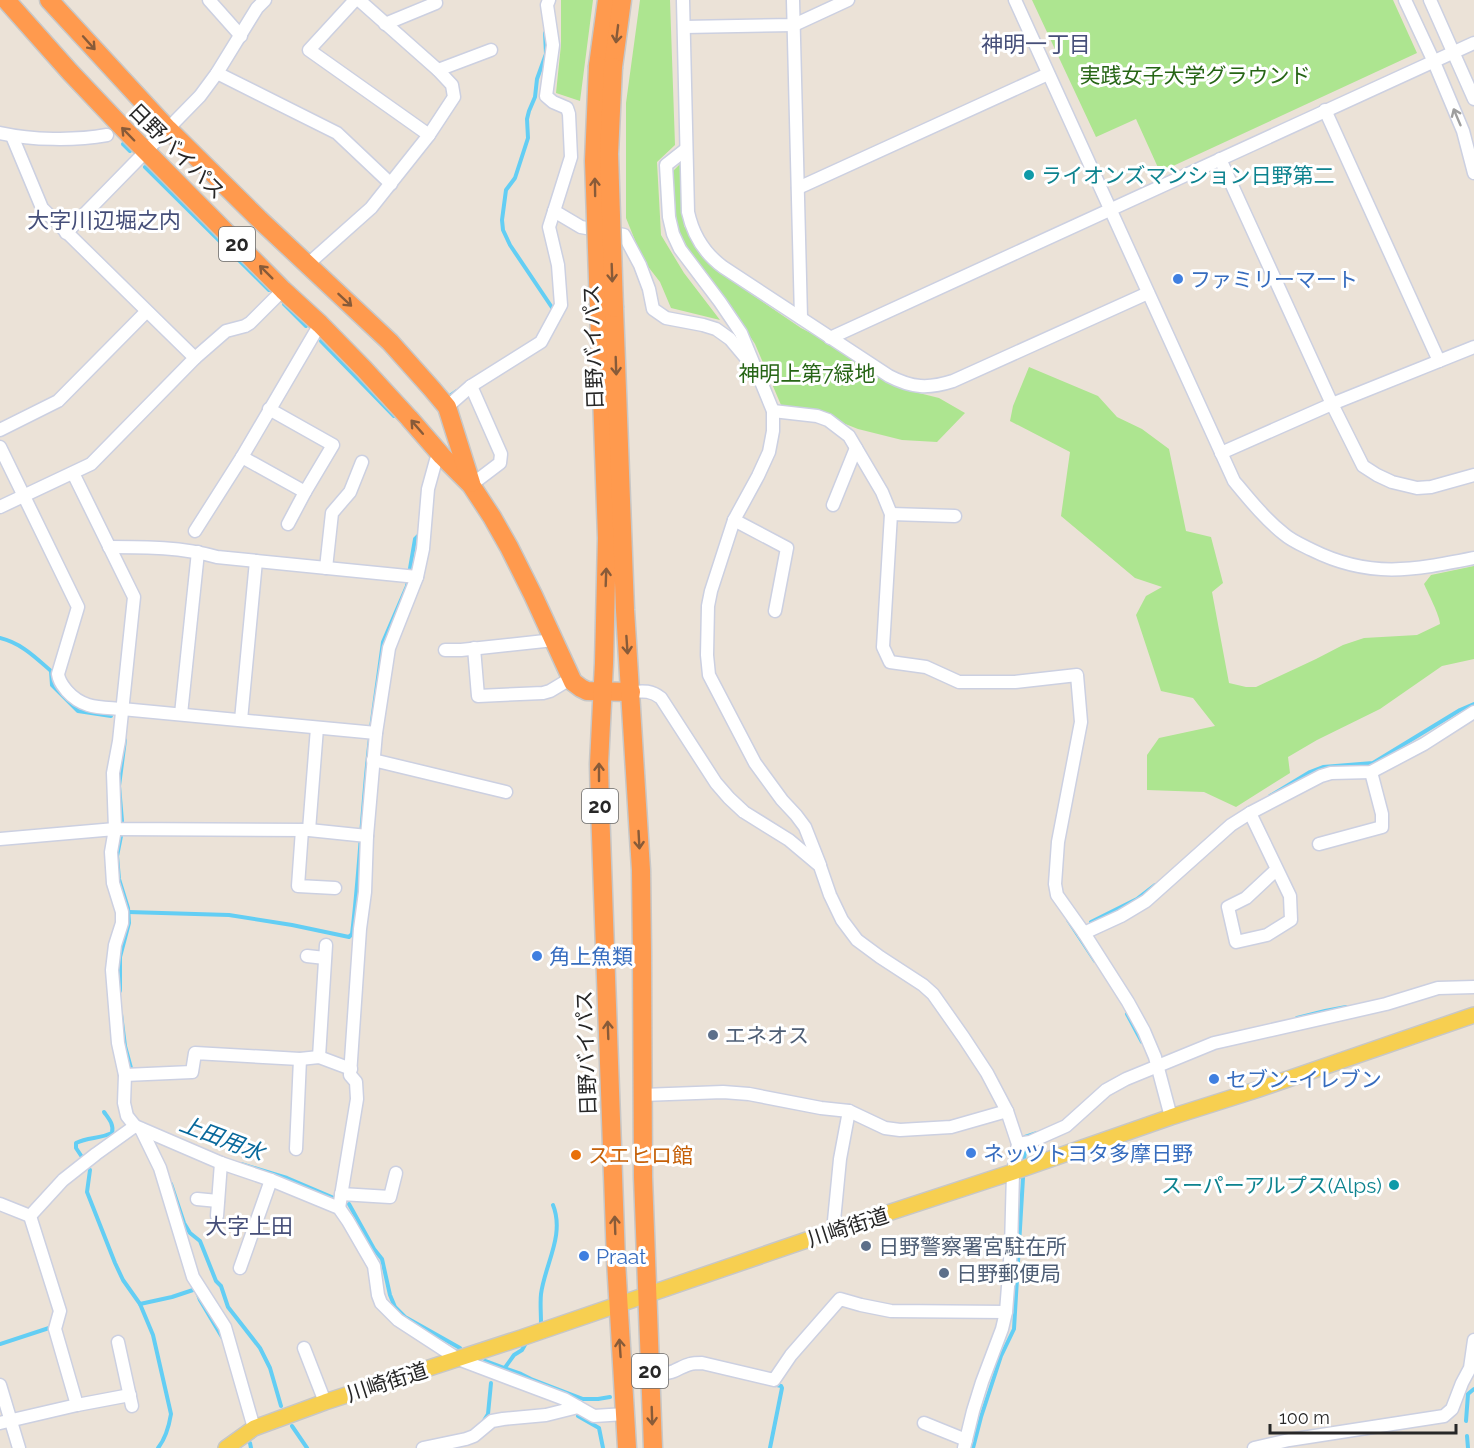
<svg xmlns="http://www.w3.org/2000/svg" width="1474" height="1448" font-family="Raleway,'Noto Sans JP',sans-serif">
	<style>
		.green { fill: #ade590 }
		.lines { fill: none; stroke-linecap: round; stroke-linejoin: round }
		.stream { stroke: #63cef4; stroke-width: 4 }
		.minor-casing { stroke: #ccd0e1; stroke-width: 15 }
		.major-casing { stroke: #c7c7c7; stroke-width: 18 }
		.highway-casing { stroke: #c7c7c7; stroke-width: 21 }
		.minor { stroke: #fff; stroke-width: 12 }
		.major { stroke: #f7cf50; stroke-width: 15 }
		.highway { stroke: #ff9a4e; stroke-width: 18 }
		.highway-bridge-casing { stroke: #c7c7c7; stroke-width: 21; stroke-linecap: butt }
		.highway-bridge { stroke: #ff9a4e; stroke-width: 18 }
		.oneway { stroke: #885b39 }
		.oneway2 { stroke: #9e9e9e }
		.culture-dot { fill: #0f9aa8; stroke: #fff; stroke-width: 2 }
		.shop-dot { fill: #3f7fe0; stroke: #fff; stroke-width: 2 }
		.service-dot { fill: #5c6f8a; stroke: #fff; stroke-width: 2 }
		.food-dot { fill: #e8710a; stroke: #fff; stroke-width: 2 }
		.labels { text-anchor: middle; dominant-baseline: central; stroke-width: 6; stroke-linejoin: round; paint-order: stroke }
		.shield { fill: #fff; stroke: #686868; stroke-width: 1.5 }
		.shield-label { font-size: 20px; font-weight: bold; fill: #272727 }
		.park-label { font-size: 21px; fill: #266515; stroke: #fff }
		.street-label { font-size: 21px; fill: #272727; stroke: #fff }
		.culture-label { font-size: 21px; fill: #0d838f; stroke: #fff; text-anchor: start }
		.shop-label { font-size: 21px; fill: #366cbe; stroke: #fff; text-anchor: start }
		.service-label { font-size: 21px; fill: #4e5e75; stroke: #fff; text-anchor: start }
		.food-label { font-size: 21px; fill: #c56008; stroke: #fff; text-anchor: start }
		.neighbourhood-label { font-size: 22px; fill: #464f79; stroke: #fff }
		.water-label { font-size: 22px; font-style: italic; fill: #07689b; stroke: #fff }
	</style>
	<rect width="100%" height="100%" fill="#ebe2d7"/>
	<g class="green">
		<polygon points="561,0 593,0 580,101 556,93 561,45"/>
		<polygon points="640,0 670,0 675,145 657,162 661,235 684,273 720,320 671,308 660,282 643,260 626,218 626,103"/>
		<polygon points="1032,0 1393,0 1417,53 1160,172 1136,119 1096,137"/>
		<polygon points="680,164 684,226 699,249 716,270 801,328 826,341 884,381 907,390 939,398 965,413 937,442 902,440 858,429 815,412 781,405 755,344 725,298 689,250 677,229 673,171"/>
		<path d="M1029,367L1098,396L1117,417L1142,429L1169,449L1186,531L1211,537L1223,583L1212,592L1229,683L1246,687H1256L1316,659L1343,645L1364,638L1417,635L1440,624C1440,616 1428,593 1424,584L1431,575L1474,566V659L1442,666L1380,709L1317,740L1288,757L1290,773L1236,807L1204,792L1147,790V755L1159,738L1215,726L1193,698L1161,691L1136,615L1146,596L1162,587L1135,578L1061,516L1070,452L1010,421L1013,406Z"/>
	</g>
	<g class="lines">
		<g class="stream">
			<polyline points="545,33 546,54 537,79 535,97 529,111 527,119 528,138 515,178 506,190 502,220 503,230 510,245 553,309 553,311"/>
			<polyline points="123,144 130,151"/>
			<polyline points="145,167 269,290"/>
			<polyline points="284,304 306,326"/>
			<polyline points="321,341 394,416"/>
			<polyline points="450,396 457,391"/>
			<path d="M0,638C21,643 35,657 51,671L52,685L78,711L111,716"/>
			<polyline points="371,728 383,642 407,586 415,539 420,534"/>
			<polyline points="1270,796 1310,772 1323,767 1373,763 1460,710 1474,704"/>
			<polyline points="122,821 119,786 125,740"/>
			<path d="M128,912L229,915L292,925L349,937L352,934C360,869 362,803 370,738"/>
			<polyline points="1068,920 1095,961"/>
			<polyline points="1091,922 1137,899 1155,885"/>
			<polyline points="120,991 120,957 129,923 128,908 119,879 117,856 121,836"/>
			<polyline points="121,1014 125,1046 131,1068"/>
			<polyline points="1127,1014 1142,1042"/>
			<polyline points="1297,1018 1325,1011 1346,1007"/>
			<polyline points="1025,1137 1037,1133"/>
			<path d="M82,1157L76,1148V1143C88,1137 99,1139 112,1133C114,1124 109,1119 104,1112"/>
			<polyline points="1024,1161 1025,1149"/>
			<polyline points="241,1164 287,1178 334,1198"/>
			<path d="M90,1170L87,1192L115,1263L123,1280L140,1304L153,1335L171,1414C169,1426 166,1438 158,1448"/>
			<polyline points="171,1184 184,1223 190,1233 200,1241 216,1281 221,1286 228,1307 260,1348 270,1368 281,1406"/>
			<polyline points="349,1204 374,1249 382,1259 390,1295 395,1307 405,1317 460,1348"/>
			<polyline points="140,1304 172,1297 196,1289 200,1300 222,1337"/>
			<path d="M541,1323C541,1313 540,1303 541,1294C545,1264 565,1235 553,1205"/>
			<polyline points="0,1344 49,1328 53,1325"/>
			<polyline points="485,1361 521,1374 531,1379 583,1399 598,1399 610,1397"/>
			<polyline points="504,1369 514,1355 522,1350 526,1343"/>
			<polyline points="578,1416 599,1428 603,1448"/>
			<polyline points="1466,1421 1468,1394 1474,1389"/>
			<polyline points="483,1422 488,1414 491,1383"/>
			<polyline points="292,1426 307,1448"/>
			<polyline points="1467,1436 1468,1448"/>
			<polyline points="250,1443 251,1448"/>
			<polyline points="770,1448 782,1388 781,1386 773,1384"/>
			<polyline points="973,1448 981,1417 1001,1356 1014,1329 1023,1178"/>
		</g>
		<defs>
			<g id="minor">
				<polyline points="209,0 241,36"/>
				<polyline points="355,0 309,50 429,135"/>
				<path d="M683,0L688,212C693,235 704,253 723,267L889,376C912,388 928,389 953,381L1148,293"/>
				<polyline points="793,0 801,318"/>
				<path d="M1015,0L1234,481C1249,499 1265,519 1284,534C1292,541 1302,545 1312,550C1370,579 1414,570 1474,558"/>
				<polyline points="1405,0 1434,62 1463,131 1474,173"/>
				<polyline points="1430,0 1474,99"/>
				<polyline points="385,24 436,3 435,0"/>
				<polyline points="684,27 794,25 848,0"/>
				<polyline points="438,70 491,50"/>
				<polyline points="217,73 337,133 391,184"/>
				<polyline points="1325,110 1439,361"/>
				<path d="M0,133C32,140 74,141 107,135"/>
				<polyline points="685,150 666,165 669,217 673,234 680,249 720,302 741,333 773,411 773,431 769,452 758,476 734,520 711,591 708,606 707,655 709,675 755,763 782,800 796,815 805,827 820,865"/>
				<polyline points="1220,159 1332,404 1363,466 1377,475 1392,482 1417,488 1431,487 1474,475"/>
				<polyline points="798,188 1048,74"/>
				<polyline points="554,211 581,227 624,235 640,265 649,289 653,309 666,318 703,325 716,329 730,339 751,364"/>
				<polyline points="66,233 200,96 217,73 257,8 265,0"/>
				<polyline points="307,265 371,208 429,135 454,97 452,85 438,70 359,0"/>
				<polyline points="830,338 1474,43"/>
				<polyline points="195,358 226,331 245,326 250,323 283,290"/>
				<polyline points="471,386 501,454 500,463 471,485"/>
				<polyline points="447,407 471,386 541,342 561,305 558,265 549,227 571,157 569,114 567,108 553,102 546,96 553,45 547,5 549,0"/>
				<polyline points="773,411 817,416 828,420 849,436 882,492 891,514 883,647 890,662 926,667 959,682 1015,682 1077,675 1081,722 1058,842 1055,884 1057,895 1084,933 1128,1002 1144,1031 1155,1057 1171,1117"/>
				<polyline points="0,430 58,401 146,312"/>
				<path d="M0,447L78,607L58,674C59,682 63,686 67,691C83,709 100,707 122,709L376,733"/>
				<polyline points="1221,453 1332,404 1474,347"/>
				<polyline points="242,457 305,492 333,445 269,409"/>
				<polyline points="73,473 134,597 119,741 113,773 115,829 309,830 367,836"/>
				<polyline points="833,505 856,448"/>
				<polyline points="0,507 91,464 195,358 42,208 12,136"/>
				<polyline points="891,514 955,516"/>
				<polyline points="734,520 787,548 775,611"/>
				<polyline points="288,524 305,492"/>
				<polyline points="195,531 242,457 320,324"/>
				<path d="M109,547C146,547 182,547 217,557L417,577"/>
				<polyline points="326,568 332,513 350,492 362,462"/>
				<polyline points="474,648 478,696 543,693 550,691 570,679"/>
				<polyline points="445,650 461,650 554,640"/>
				<path d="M631,692C643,691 651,690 661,698L716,783L729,798L744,812L789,840L820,866L830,895L842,920L857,940L880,957L923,985L933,994L964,1038L987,1073L1007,1111L1018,1144L1013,1172L1011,1248L1006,1312L1002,1329L982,1382L973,1411L964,1448"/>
				<polyline points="181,714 198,552"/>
				<polyline points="241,720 256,561"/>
				<polyline points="373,760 506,792"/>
				<polyline points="1250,813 1290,896 1291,920 1267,935 1236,942 1228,907 1246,898 1277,869"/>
				<polyline points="302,830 298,886 335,888"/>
				<polyline points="309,830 317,728"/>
				<polyline points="0,839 115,829 111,852 113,883 122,912 122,923 115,945 112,970 118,1043 125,1075 124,1103 127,1116 135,1126 221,1163 271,1180 339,1208 348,1221 374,1266 378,1295 381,1303 398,1320 458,1359 564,1399 594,1416 625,1414"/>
				<polyline points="1319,844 1382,827 1382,814 1371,772"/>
				<polyline points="1084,933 1121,916 1146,901 1231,825 1250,813 1321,776 1331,773 1371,772 1424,744 1474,712"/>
				<polyline points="307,956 325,958"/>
				<polyline points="319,1057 326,945"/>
				<polyline points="125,1075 192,1072 195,1053 300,1059 319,1057 351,1069"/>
				<polyline points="642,1095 723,1092 749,1094 821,1108 849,1111 885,1128 900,1130 951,1127 1007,1111"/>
				<polyline points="141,1129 160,1168 193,1277 225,1327 254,1428"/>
				<polyline points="1018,1144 1030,1142 1066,1126 1106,1090 1126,1079 1214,1043 1386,1004 1438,988 1474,987"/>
				<polyline points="296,1149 300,1059"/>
				<polyline points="341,1194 390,1197 396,1173"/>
				<polyline points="197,1199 218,1201"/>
				<polyline points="0,1204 30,1216 60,1311 55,1329 77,1405 0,1423"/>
				<polyline points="339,1208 357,1099 356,1082 350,1075 360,929 365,892 367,836 376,733 389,648 417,577 423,549 428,489 436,460 442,456"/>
				<polyline points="30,1216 63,1180 96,1154 135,1126"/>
				<polyline points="217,1216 221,1163"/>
				<polyline points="833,1231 840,1159 849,1111"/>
				<polyline points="240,1268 271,1180"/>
				<polyline points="118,1342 132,1406"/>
				<polyline points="304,1348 325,1402"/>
				<path d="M650,1375C658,1374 667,1374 674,1371C687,1365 688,1363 702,1363L774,1380L791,1355L840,1299L861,1305L891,1311L1006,1312"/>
				<polyline points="0,1385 19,1448"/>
				<polyline points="77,1405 130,1395"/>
				<polyline points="924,1423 966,1440"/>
				<polyline points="423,1448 466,1439 474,1436 492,1421 503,1419 546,1415 578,1407"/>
				<polyline points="1254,1448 1289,1440 1444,1416 1452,1409 1462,1383 1470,1368 1474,1340"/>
			</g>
			<polyline id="major" points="226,1448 254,1428 325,1402 521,1338 833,1231 1013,1172 1171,1117 1256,1090 1474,1015"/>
			<g id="highway">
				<polyline points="6,0 70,72 124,129 283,290 320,324 364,369 409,418 442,456 471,485 492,517 509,547 533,595 573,682 581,688 587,691 631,692"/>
				<polyline points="49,0 168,129 259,219 390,342 432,389 447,407 471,483"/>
				<polyline points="598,66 607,0"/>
				<polyline points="613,67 622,0"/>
				<polyline points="599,308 607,538 604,663 599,764 600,807 616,1261 627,1448"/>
				<polyline points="614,308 625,610 641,870 642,953 643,1177 653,1448"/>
			</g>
		</defs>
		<use href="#minor" class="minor-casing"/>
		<use href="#major" class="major-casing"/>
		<use href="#highway" class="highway-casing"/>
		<use href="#minor" class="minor"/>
		<use href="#major" class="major"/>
		<use href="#highway" class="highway"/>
		<defs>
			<g id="highway-bridge">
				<polyline points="598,66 594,161 599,308"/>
				<polyline points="613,67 609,154 614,308"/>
			</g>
		</defs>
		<use href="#highway-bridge" class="highway-bridge-casing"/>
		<use href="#highway-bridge" class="highway-bridge"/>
	</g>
	<defs><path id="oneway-shaft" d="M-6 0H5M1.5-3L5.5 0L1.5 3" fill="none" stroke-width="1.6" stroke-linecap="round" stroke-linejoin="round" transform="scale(1.5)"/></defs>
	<g class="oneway">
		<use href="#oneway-shaft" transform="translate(617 34) rotate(97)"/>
		<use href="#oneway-shaft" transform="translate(89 43) rotate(48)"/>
		<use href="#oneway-shaft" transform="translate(128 134) rotate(-134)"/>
		<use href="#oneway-shaft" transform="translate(595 187) rotate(-91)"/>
		<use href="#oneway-shaft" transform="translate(266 272) rotate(-135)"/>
		<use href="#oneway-shaft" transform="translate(612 273) rotate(88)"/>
		<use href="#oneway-shaft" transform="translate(345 300) rotate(43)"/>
		<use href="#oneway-shaft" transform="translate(616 366) rotate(88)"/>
		<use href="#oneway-shaft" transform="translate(417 427) rotate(-131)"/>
		<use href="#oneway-shaft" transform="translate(606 577) rotate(-88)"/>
		<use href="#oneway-shaft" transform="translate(627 645) rotate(86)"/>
		<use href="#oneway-shaft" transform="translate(599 772) rotate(-90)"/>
		<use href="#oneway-shaft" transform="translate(639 840) rotate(87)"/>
		<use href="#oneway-shaft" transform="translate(608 1030) rotate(-92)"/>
		<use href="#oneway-shaft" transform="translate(615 1225) rotate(-92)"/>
		<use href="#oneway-shaft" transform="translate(620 1348) rotate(-94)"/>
		<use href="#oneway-shaft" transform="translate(652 1416) rotate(88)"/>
	</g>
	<use class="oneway2" href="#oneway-shaft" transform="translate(1457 117) rotate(-113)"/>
	<g class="culture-dot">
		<circle cx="1029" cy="175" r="6"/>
		<circle cx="1394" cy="1185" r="6"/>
	</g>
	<g class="shop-dot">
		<circle cx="1178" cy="279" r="6"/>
		<circle cx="537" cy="956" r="6"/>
		<circle cx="1214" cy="1079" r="6"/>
		<circle cx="971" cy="1153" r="6"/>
		<circle cx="584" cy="1256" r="6"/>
	</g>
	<g class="service-dot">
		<circle cx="713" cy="1035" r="6"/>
		<circle cx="866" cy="1246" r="6"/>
		<circle cx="944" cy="1273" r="6"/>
	</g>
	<circle class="food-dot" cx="576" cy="1155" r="6"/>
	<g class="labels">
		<g class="shield">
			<rect x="219" y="227" width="36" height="34" rx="4.5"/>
			<rect x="582" y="789" width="36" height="34" rx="4.5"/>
			<rect x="632" y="1354" width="36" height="34" rx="4.5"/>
		</g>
		<g class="shield-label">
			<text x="237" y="244">20</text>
			<text x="600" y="806">20</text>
			<text x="650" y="1371">20</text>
		</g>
		<g class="park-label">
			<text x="1195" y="75">実践女子大学グラウンド</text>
			<text x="807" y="373">神明上第7緑地</text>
		</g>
		<g class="street-label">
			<text transform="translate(177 151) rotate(45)">日野バイパス</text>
			<text transform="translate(593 347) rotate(-92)">日野バイパス</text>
			<text transform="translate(586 1053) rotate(-92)">日野バイパス</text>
			<text transform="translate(848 1227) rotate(-18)">川崎街道</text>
			<text transform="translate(387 1382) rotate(-18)">川崎街道</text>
		</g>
		<g class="culture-label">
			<text x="1041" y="175">ライオンズマンション日野第二</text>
			<text x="1382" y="1185" text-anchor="end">スーパーアルプス(Alps)</text>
		</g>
		<g class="shop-label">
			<text x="1190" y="279">ファミリーマート</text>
			<text x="549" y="956">角上魚類</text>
			<text x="1226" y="1079">セブン-イレブン</text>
			<text x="983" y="1153">ネッツトヨタ多摩日野</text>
			<text x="596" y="1256">Praat</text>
		</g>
		<g class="service-label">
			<text x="725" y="1035">エネオス</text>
			<text x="878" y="1246">日野警察署宮駐在所</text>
			<text x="956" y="1273">日野郵便局</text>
		</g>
		<g class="food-label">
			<text x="588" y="1155">スエヒロ館</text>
		</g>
		<g class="neighbourhood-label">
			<text x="1036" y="44">神明一丁目</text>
			<text x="104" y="220">大字川辺堀之内</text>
			<text x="249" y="1226">大字上田</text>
		</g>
		<g class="water-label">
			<text transform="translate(222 1138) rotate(21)">上田用水</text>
		</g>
	</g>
	<path d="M1270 1424v9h186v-9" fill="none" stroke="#272727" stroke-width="3"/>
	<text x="1279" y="1424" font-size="18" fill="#272727" stroke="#ffffff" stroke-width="4.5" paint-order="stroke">100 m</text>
</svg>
